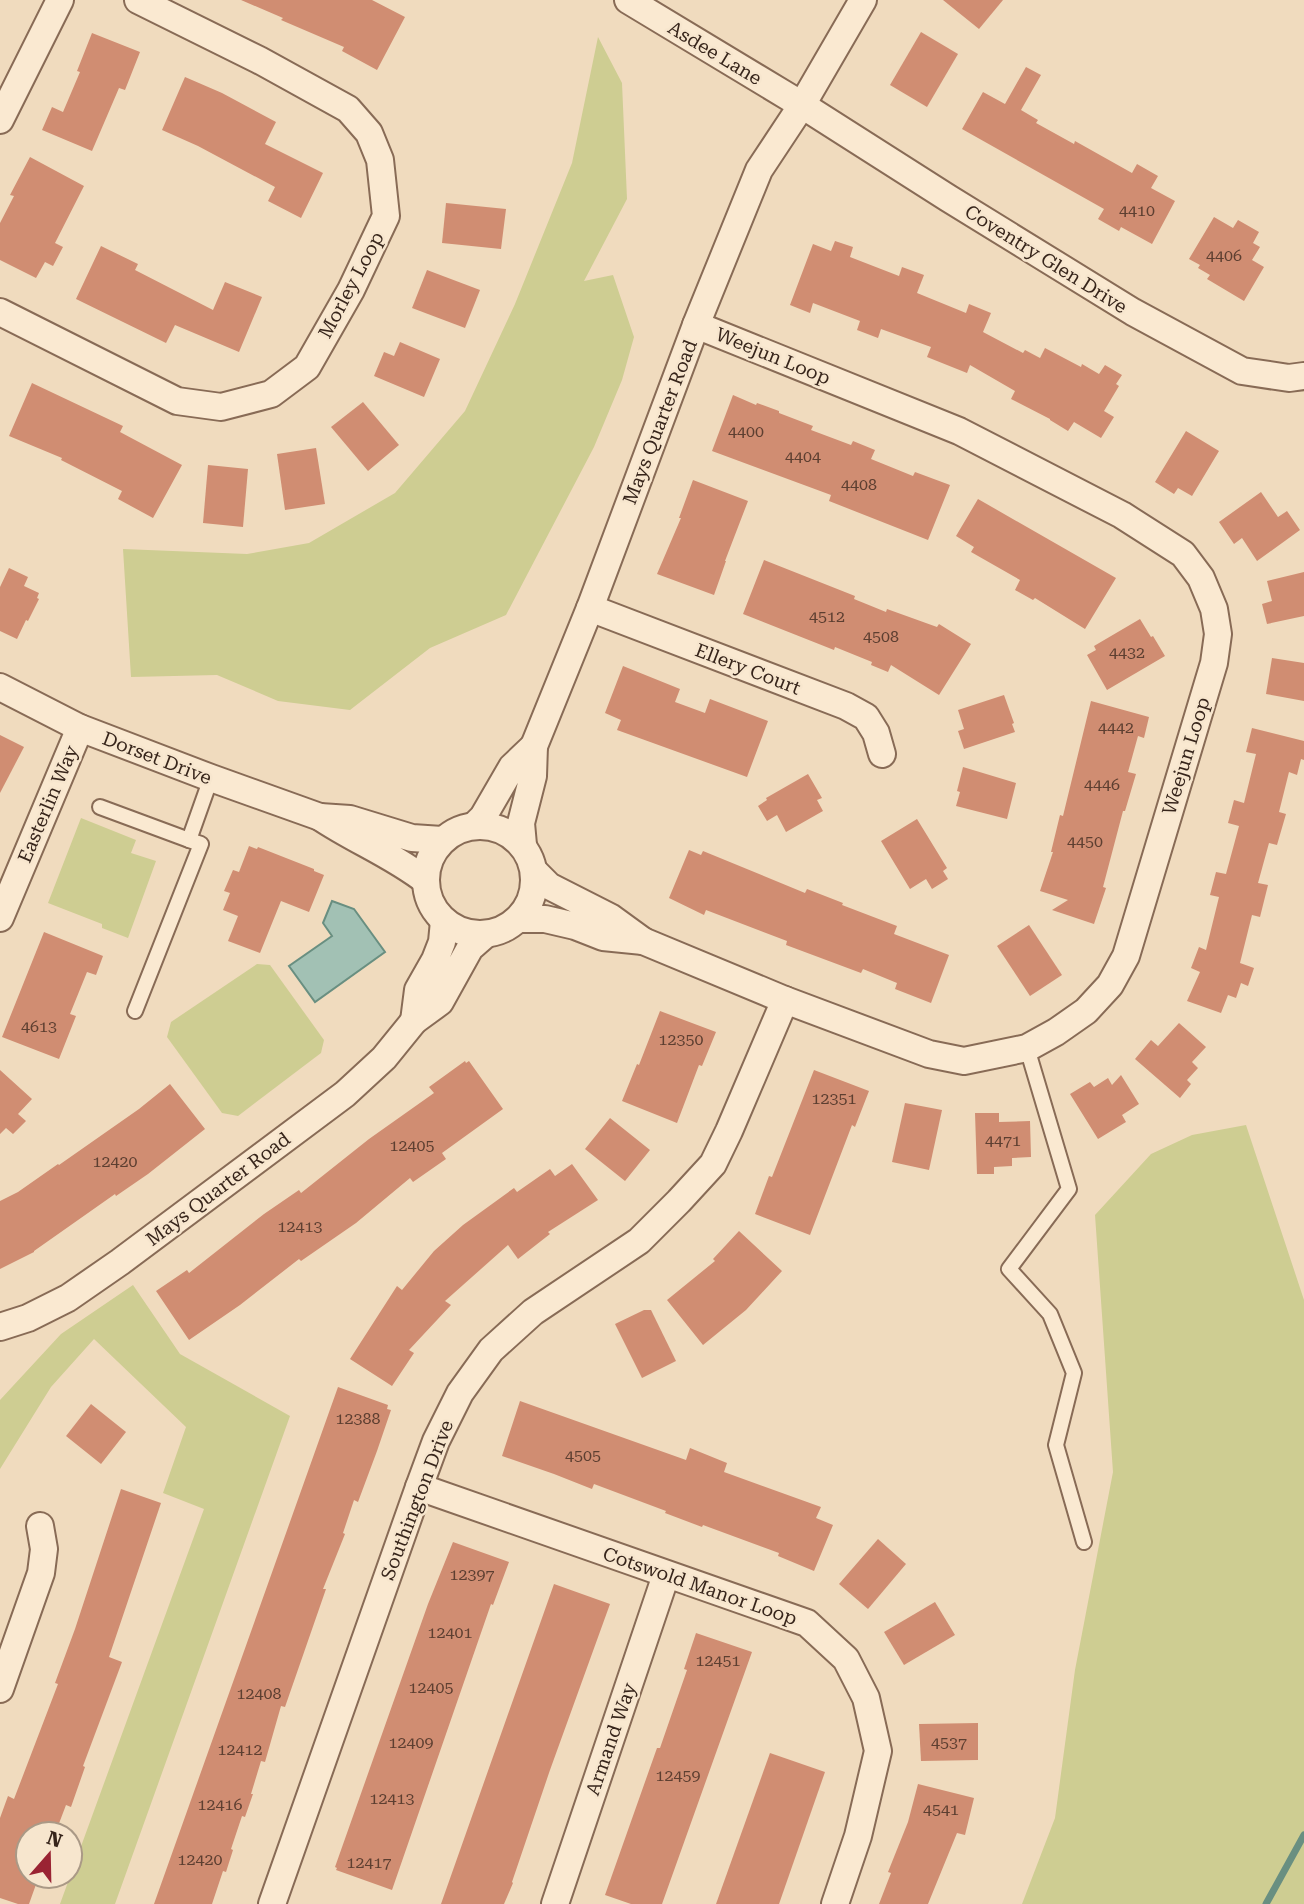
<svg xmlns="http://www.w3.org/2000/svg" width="1304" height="1904" font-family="'Roboto Serif',serif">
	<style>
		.green { fill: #cecd92 }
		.water { fill: #a2c1b4; stroke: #698f81; stroke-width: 2 }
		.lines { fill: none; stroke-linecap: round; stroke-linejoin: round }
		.stream { stroke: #698f81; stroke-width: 7 }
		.building { fill: #d08d72 }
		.service-casing { stroke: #886b56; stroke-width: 18 }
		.minor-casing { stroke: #886b56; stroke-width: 30 }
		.service { stroke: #fae9d1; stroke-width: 14 }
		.minor { stroke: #fae9d1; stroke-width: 26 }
		.labels { text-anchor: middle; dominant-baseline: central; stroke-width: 5; stroke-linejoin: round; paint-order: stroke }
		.number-label { font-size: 16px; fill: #5d3f31 }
		.street-label { font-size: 19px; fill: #37251b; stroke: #f7e6ce }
	</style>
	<rect width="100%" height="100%" fill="#f0dbbe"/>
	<g class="green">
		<polygon points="598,37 622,83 627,199 584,281 613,275 634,337 622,380 594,447 506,615 430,648 350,710 278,701 217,675 131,677 123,549 247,554 309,543 395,493 465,411 515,304 572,163"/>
		<polygon points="81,818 136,840 131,853 156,861 128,938 102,928 102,924 48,903"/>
		<polygon points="257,964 270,965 324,1040 321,1053 238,1116 222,1113 167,1037 171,1022"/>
		<polygon points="1246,1125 1304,1300 1304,1904 1022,1904 1055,1818 1075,1670 1113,1472 1095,1215 1151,1154 1192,1135"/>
		<polygon points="133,1285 180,1354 290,1416 115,1904 60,1904 204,1509 163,1493 186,1427 94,1339 51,1387 0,1469 0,1400 61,1334"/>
	</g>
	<polygon class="water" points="332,901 354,909 385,952 315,1002 289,966 332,936 323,923"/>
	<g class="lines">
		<polyline class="stream" points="1266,1904 1304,1835"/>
	</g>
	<g class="building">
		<polygon points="241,0 372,0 405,17 377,70 342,51 344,47 281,20 283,18"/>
		<polygon points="943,0 1003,0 979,29"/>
		<polygon points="921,32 958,54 927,107 890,85"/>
		<polygon points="92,33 140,52 125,90 119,88 92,151 42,130 52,107 63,112 80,72 77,71"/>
		<polygon points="1026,67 1041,75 1021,110 1038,120 1036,123 1074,144 1075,141 1132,173 1137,164 1158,176 1151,188 1175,201 1152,244 1121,227 1119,231 1098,219 1104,209 962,129 983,92 1005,104"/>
		<polygon points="185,77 222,93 276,122 265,144 323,173 301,218 268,201 275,187 198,146 162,130"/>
		<polygon points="30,157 84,186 55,243 63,247 53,266 45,262 36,278 0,260 0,223 14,196 10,195"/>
		<polygon points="446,203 506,209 501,249 442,243"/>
		<polygon points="1214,217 1233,228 1238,220 1259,232 1253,243 1260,247 1252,260 1264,267 1244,301 1207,279 1210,275 1198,268 1200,265 1189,259"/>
		<polygon points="835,241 853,247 850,257 899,276 902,267 924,275 917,293 966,313 969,304 991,313 983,332 1023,353 1025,350 1040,358 1045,348 1081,367 1082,364 1099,374 1105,365 1122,375 1116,384 1119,386 1104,411 1114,417 1101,438 1074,422 1068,431 1050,420 1050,419 1011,399 1015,391 970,365 967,373 927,357 931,347 881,329 878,338 857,330 860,321 813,303 810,313 790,305 813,244 831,251"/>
		<polygon points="101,246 138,264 135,270 213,310 225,282 262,297 239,352 175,325 166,343 76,299"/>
		<polygon points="427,270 480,290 465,328 412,308"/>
		<polygon points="400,342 440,359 424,397 374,376 384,352 394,356"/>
		<polygon points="32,383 123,426 120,432 182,465 153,518 118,499 122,491 61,460 62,458 9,436"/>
		<polygon points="733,395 756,405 757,403 779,411 779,413 813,426 811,430 851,445 853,441 875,450 871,459 913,476 915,472 950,485 928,540 829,501 831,495 712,451"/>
		<polygon points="363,402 399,445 368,471 331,427"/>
		<polygon points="1186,431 1219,451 1192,496 1178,488 1174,494 1155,482"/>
		<polygon points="316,448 325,504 285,510 277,454"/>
		<polygon points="208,465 248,469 243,527 203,523"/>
		<polygon points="693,480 748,501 725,561 726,561 714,595 657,574 681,518 679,518"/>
		<polygon points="1261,492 1278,517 1287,511 1300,530 1257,561 1242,538 1234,544 1219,522"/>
		<polygon points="978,499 1116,578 1085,629 1035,598 1033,600 1015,590 1020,580 971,552 974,547 956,536"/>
		<polygon points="764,560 855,596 854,599 886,612 887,609 937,627 939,624 971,644 939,695 891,665 888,672 871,665 872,662 835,647 834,650 743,614"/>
		<polygon points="9,568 28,577 24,586 39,593 37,598 39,599 28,621 26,620 17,639 0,631 0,587"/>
		<polygon points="1304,572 1304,616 1267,624 1262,604 1272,601 1267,581"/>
		<polygon points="1140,619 1151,637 1153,636 1165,656 1107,690 1087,655 1096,650 1094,646"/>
		<polygon points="1272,658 1304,663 1304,701 1266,694"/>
		<polygon points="623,666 680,689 675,702 705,713 710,699 768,721 747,777 617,730 621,720 605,713"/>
		<polygon points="1004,695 1014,723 1012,724 1015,732 964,749 958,731 964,729 958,710"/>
		<polygon points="1091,701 1149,717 1144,738 1138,736 1128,772 1136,774 1125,811 1123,811 1103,887 1106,888 1094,924 1052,910 1068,900 1040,891 1053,852 1051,852 1060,815 1063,816"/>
		<polygon points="1252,728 1304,741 1304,760 1301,759 1297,775 1289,772 1279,812 1286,814 1277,845 1269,843 1258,883 1268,885 1260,917 1252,915 1240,963 1254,968 1248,986 1241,983 1236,998 1228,995 1221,1013 1187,1001 1200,972 1191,968 1199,947 1206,950 1219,897 1210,895 1216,872 1226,874 1239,826 1228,823 1234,800 1244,803 1256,754 1246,752"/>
		<polygon points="0,735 24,747 0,793"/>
		<polygon points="963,767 1016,783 1007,819 956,806 960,792 957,791"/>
		<polygon points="808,774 822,798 817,800 823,811 786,832 777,815 767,821 758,806 767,800 766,798"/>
		<polygon points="917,819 947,868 943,871 948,879 932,889 926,879 910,889 881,841"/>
		<polygon points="249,846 257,849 258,847 314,869 314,871 324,875 309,912 281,901 260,953 228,941 238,916 223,910 230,893 224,891 233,870 239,872"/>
		<polygon points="689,850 701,855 703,851 805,893 807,889 843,903 842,905 897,926 894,934 949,955 931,1003 895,989 897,983 863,969 861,973 786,945 787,941 706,910 704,915 669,898"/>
		<polygon points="1029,925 1062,975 1030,996 997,946"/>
		<polygon points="44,932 103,956 96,975 87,972 70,1014 76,1016 59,1059 2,1037"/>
		<polygon points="660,1011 716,1032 702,1066 699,1065 677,1123 622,1101 637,1064 639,1065"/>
		<polygon points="1179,1023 1206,1047 1192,1062 1198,1068 1187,1080 1191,1084 1180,1098 1135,1059 1151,1040 1158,1046"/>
		<polygon points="465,1061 466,1063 469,1061 503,1109 442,1153 446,1159 413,1182 410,1178 356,1223 301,1261 299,1259 240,1305 189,1340 156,1291 187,1270 189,1273 264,1214 299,1190 301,1193 369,1139 434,1093 429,1087"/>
		<polygon points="0,1070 32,1099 18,1114 26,1121 13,1134 6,1128 0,1134"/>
		<polygon points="814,1070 869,1091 855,1127 852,1125 810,1235 755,1214 769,1176 772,1177"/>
		<polygon points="1121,1075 1139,1104 1122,1115 1126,1122 1098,1139 1070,1094 1090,1082 1094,1087 1108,1078 1112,1085"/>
		<polygon points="170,1084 205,1129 148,1174 116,1196 115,1194 34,1251 34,1252 0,1269 0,1201 18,1192 58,1164 59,1165 139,1109"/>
		<polygon points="905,1103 942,1110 929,1170 892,1162"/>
		<polygon points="975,1113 999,1113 999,1122 1030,1121 1031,1157 1012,1158 1012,1166 994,1167 994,1174 977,1174"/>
		<polygon points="610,1118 650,1150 625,1181 585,1149"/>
		<polygon points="572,1164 598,1200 548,1232 550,1234 518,1259 508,1245 445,1301 451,1305 409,1350 414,1353 392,1386 350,1359 397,1286 402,1290 434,1251 463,1225 514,1188 517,1192 550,1169 555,1176"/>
		<polygon points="739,1231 782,1271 746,1310 703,1345 667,1300 715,1261 713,1259"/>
		<polygon points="644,1310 651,1310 676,1361 642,1378 615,1324"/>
		<polygon points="338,1387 388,1405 387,1409 391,1410 377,1451 358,1502 354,1500 343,1533 345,1534 323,1589 326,1589 285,1707 281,1706 265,1762 261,1761 251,1794 253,1794 245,1817 242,1816 231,1849 233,1850 226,1872 223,1871 212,1904 154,1904"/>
		<polygon points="520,1401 686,1460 690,1448 727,1463 724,1472 821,1507 816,1518 833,1525 814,1571 778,1556 779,1553 703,1525 702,1527 665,1513 666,1511 594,1484 592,1489 554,1474 502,1456"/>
		<polygon points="91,1404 126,1432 101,1464 66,1436"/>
		<polygon points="121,1489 161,1503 109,1657 122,1662 83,1766 85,1767 71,1807 66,1805 55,1834 28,1834 28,1876 39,1876 29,1904 18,1904 0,1898 0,1818 8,1796 14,1799 58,1684 55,1683 75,1629"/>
		<polygon points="878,1539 906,1564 868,1609 839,1584"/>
		<polygon points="453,1542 509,1562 493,1605 491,1604 392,1890 336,1870 337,1868 335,1867 428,1604"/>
		<polygon points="554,1584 610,1604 550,1770 512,1882 513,1883 504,1904 441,1904"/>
		<polygon points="935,1602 955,1635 904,1665 884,1632"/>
		<polygon points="696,1633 752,1652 662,1904 631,1904 605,1895 657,1748 660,1748 687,1670 684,1669"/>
		<polygon points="978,1723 978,1760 921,1761 919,1724"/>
		<polygon points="770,1753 825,1772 779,1904 716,1904"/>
		<polygon points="918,1784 974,1798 965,1835 957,1833 928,1904 879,1904 891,1873 888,1872 908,1822"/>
	</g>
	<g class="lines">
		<defs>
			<g id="service">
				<polyline points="100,807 189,840"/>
				<polyline points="135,1011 201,844 189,840 211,778"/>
				<polyline points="1027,1048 1069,1189 1009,1269 1050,1314 1074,1373 1056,1445 1084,1542"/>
			</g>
			<g id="minor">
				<polyline points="628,0 802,105 948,198 1133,312 1242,371 1289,378 1304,376"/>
				<polyline points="0,120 60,0"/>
				<polyline points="0,312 177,401 221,407 271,394 307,367 351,290 386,216 380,160 369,133 348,109 259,60 138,0"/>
				<polyline points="590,608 846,706 866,717 876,733 882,754"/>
				<polyline points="0,687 80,728 211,778 320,817"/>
				<polyline points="534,746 590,608 696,325 759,170 802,105 863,0"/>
				<polyline points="475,825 483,817 512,767 534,746 533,776 521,823 523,845"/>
				<circle cx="480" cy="880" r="54"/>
				<path d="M426,881C393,855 354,840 320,817L350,819L412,838L442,840"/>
				<polyline points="0,918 80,728"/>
				<polyline points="518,919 545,919 575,926 603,937 643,941 610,917 549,886 534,871"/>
				<polyline points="444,921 442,942 435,960 418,990 414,1021 440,1002 470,948 486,934"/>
				<polyline points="643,941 785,1000 929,1054 964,1061 1027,1048 1056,1032 1086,1011 1110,985 1126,956 1214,663 1218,634 1214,609 1201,578 1183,554 1122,515 959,431 696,325"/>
				<polyline points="0,1327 28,1318 68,1298 120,1262 345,1094 384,1058 414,1021"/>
				<polyline points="419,1487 807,1623 846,1659 866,1698 878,1751 858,1836 835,1904"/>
				<polyline points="0,1689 41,1573 44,1549 40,1526"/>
				<polyline points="272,1904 419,1487 436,1441 460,1393 491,1350 533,1312 639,1241 679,1201 713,1164 729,1131 785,1000"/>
				<polyline points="555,1904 666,1575"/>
			</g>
		</defs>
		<use href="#service" class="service-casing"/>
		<use href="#minor" class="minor-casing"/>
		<use href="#service" class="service"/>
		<use href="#minor" class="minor"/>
	</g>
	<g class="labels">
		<g class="number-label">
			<text x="1137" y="210">4410</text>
			<text x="1224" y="255">4406</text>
			<text x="746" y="431">4400</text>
			<text x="803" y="456">4404</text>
			<text x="859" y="484">4408</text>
			<text x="827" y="616">4512</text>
			<text x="881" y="636">4508</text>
			<text x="1127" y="652">4432</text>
			<text x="1116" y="727">4442</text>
			<text x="1102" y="784">4446</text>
			<text x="1085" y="841">4450</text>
			<text x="39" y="1026">4613</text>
			<text x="681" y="1039">12350</text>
			<text x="834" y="1098">12351</text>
			<text x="1003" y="1140">4471</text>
			<text x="412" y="1145">12405</text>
			<text x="115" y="1161">12420</text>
			<text x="300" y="1226">12413</text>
			<text x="358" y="1418">12388</text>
			<text x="583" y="1455">4505</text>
			<text x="472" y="1574">12397</text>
			<text x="450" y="1632">12401</text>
			<text x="718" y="1660">12451</text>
			<text x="431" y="1687">12405</text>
			<text x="259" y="1693">12408</text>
			<text x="411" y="1742">12409</text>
			<text x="949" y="1742">4537</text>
			<text x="240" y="1749">12412</text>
			<text x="678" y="1775">12459</text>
			<text x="392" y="1798">12413</text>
			<text x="220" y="1804">12416</text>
			<text x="941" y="1809">4541</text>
			<text x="200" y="1859">12420</text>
			<text x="369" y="1862">12417</text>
		</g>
		<g class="street-label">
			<text transform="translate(715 53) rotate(31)">Asdee Lane</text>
			<text transform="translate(1046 259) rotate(32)">Coventry Glen Drive</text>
			<text transform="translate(351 285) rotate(-62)">Morley Loop</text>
			<text transform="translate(773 356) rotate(22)">Weejun Loop</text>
			<text transform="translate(660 422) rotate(-69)">Mays Quarter Road</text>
			<text transform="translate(748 669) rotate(21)">Ellery Court</text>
			<text transform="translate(1186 756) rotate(-73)">Weejun Loop</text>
			<text transform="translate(157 758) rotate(21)">Dorset Drive</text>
			<text transform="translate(48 804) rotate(-67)">Easterlin Way</text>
			<text transform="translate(218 1189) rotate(-37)">Mays Quarter Road</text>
			<text transform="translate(417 1500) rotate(-69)">Southington Drive</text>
			<text transform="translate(700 1586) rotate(19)">Cotswold Manor Loop</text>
			<text transform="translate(611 1739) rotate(-71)">Armand Way</text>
		</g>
	</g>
	<g transform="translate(49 1855) rotate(20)"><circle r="33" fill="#f7e6ce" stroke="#aa9986" stroke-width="2"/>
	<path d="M0-5L12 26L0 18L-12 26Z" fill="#9a2333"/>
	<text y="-10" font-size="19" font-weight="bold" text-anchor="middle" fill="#37251b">N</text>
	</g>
</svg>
